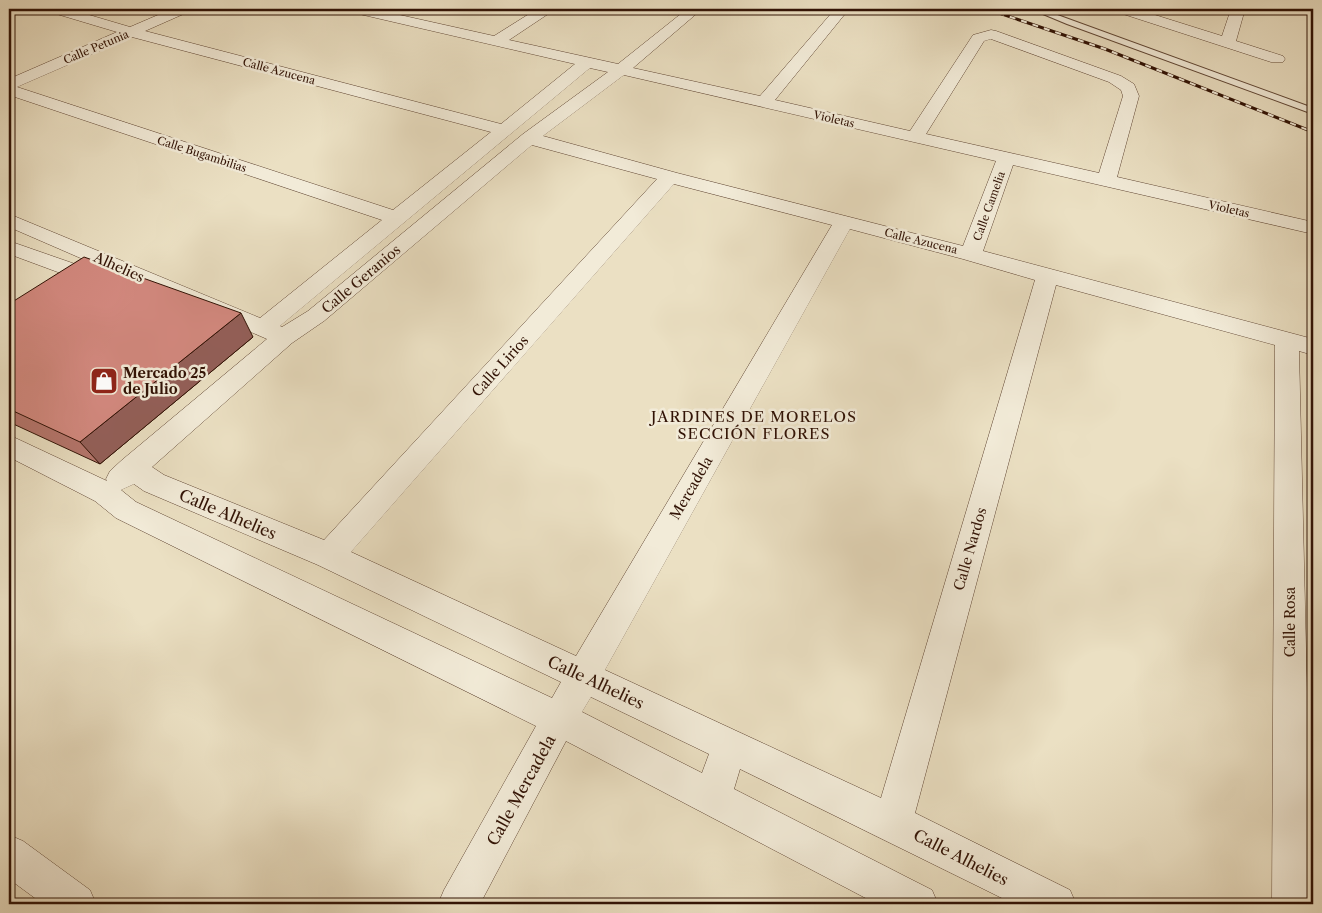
<svg xmlns="http://www.w3.org/2000/svg" width="1322" height="913" font-family="'Libre Caslon Text',serif">
	<style>
		.lines { fill: none; stroke-linecap: round; stroke-linejoin: round }
		.lane-casing { stroke: #604634; stroke-width: 2 }
		.street-casing { stroke: #604634; stroke-width: 1 }
		.lane { fill: #f2ebd8; fill-rule: evenodd }
		.street { fill: #f2ebd8; fill-rule: evenodd }
		.rail-casing { stroke: #311205; stroke-width: 3 }
		.rail { stroke: #f2ebd8; stroke-width: 2; stroke-dasharray: 6; stroke-linecap: butt }
		.wall { fill: #b5756c; stroke: #311205 }
		.shaded-wall { fill: #935f58; stroke: #311205 }
		.building { fill: #d2887e; stroke: #311205 }
		.labels { text-anchor: middle; dominant-baseline: central; stroke-width: 5; stroke-linejoin: round; paint-order: stroke }
		.far-street-label { font-size: 11px; fill: #311205; stroke: #f2ebd8 }
		.street-label { font-size: 14px; fill: #311205; stroke: #f2ebd8 }
		.poi-label { font-size: 14px; font-weight: bold; fill: #311205; stroke: #f2ebd8; text-anchor: start }
		.neighbourhood-label { font-size: 15px; letter-spacing: 1px; fill: #311205; stroke: #f2ebd8 }
		.near-street-label { font-size: 16px; fill: #311205; stroke: #f2ebd8 }
	</style>
	<rect width="100%" height="100%" fill="#ebe0c3"/>
	<filter id="stains"><feTurbulence type="fractalNoise" baseFrequency=".004" numOctaves="4"/><feColorMatrix values="0 0 0 0 .2 0 0 0 0 .09 0 0 0 0 .02 0 0 0 .5 -.17"/></filter>
	<radialGradient id="worn" r=".72"><stop offset=".6" stop-color="#630" stop-opacity="0"/><stop offset="1" stop-color="#630" stop-opacity=".3"/></radialGradient>
	<g class="lines">
		<defs>
			<polygon id="lane" points="1031,9 1041,9 1313,108 1313,114 1067,24"/>
			<g id="street">
				<path d="M48,9H69L130,27L172,9H190L188,12L145,31L501,124L575,64L355,13L350,12L348,9H373L494,36L537,9H553L551,12L509,40L618,64L687,9H702L633,68L760,96L835,9H849L775,100L910,131L973,35L991,30L996,31L1121,76L1134,84L1139,96L1117,177L1313,222V234L1013,165L983,251L1313,339V355L1299,351L1312,904H1272L1275,345L1056,285L915,813L1070,890L1076,904H1014L740,769L734,789L932,890L938,904H877L566,741L480,904H438L444,890L536,726L116,518L95,501L9,457V435L107,481L106,479L110,471L122,460L267,339L9,227V214L260,318L382,220L9,95V79L117,32L50,12ZM132,37L491,132L393,210L17,87ZM991,39L1109,82L1121,90L1123,96L1099,173L926,134L984,41ZM590,68L608,72L523,134L308,311L282,327L280,326ZM624,75L996,161L963,246L677,173L543,136ZM532,145L657,179L324,540L164,475L152,467L292,343L324,321ZM674,184L832,225L576,656L351,552ZM850,229L963,259L1035,280L881,798L605,670ZM134,484L144,491L318,565L561,682L552,698L136,502L121,490ZM591,697L709,754L702,773L582,712Z"/>
				<polygon points="1115,9 1136,9 1222,36 1231,9 1245,9 1236,41 1283,56 1285,59 1283,62 1271,62 1117,12"/>
				<polygon points="9,241 98,272 101,277 98,282 90,284 9,254"/>
				<polygon points="9,835 23,841 90,890 96,904 43,904 9,879"/>
			</g>
		</defs>
		<use href="#lane" class="lane-casing"/>
		<use href="#street" class="street-casing"/>
		<use href="#lane" class="lane"/>
		<use href="#street" class="street"/>
		<defs>
			<polyline id="rail" points="987,9 1105,49 1313,132"/>
		</defs>
		<use href="#rail" class="rail-casing"/>
		<use href="#rail" class="rail"/>
	</g>
	<polygon class="wall" points="9,304 253,337 100,464 9,422"/>
	<polygon class="shaded-wall" points="241,313 253,337 100,464 80,442"/>
	<polygon class="building" points="84,257 241,313 80,442 9,409 9,304"/>
	<defs>
		<symbol id="shop-square" viewBox="-11 -11 22 22"><rect x="-9" y="-9" width="18" height="18" rx="4" fill="#8f2418" stroke="#f2ebd8"/><path d="M-5-2.5h2.3a2.7 3.5 0 0 1 5.4 0H5L5.5 6h-11ZM-1.5-2.5h3a1.5 2.3 0 0 0-3 0Z" fill="#fff"/></symbol>
	</defs>
	<g fill-rule="evenodd">
		<use href="#shop-square" x="88" y="365" width="32" height="32"/>
	</g>
	<g class="labels">
		<g class="far-street-label">
			<text transform="translate(96 47) rotate(-23)">Calle Petunia</text>
			<text transform="translate(279 71) rotate(15)">Calle Azucena</text>
			<text transform="translate(834 119) rotate(13)">Violetas</text>
			<text transform="translate(202 154) rotate(18)">Calle Bugambilias</text>
			<text transform="translate(989 206) rotate(-70)">Calle Camelia</text>
			<text transform="translate(1229 209) rotate(13)">Violetas</text>
			<text transform="translate(921 241) rotate(14)">Calle Azucena</text>
		</g>
		<g class="street-label">
			<text transform="translate(119 267) rotate(24)">Alhelies</text>
			<text transform="translate(361 279) rotate(-40)">Calle Geranios</text>
			<text transform="translate(500 366) rotate(-48)">Calle Lirios</text>
			<text transform="translate(691 488) rotate(-60)">Mercadela</text>
			<text transform="translate(970 549) rotate(-74)">Calle Nardos</text>
			<text transform="translate(1290 622) rotate(-90)">Calle Rosa</text>
		</g>
		<g class="poi-label">
			<text x="123" y="373">Mercado 25<tspan x="123" dy="16">de Julio</tspan></text>
		</g>
		<g class="neighbourhood-label">
			<text x="754" y="416">JARDINES DE MORELOS<tspan x="754" dy="17">SECCIÓN FLORES</tspan></text>
		</g>
		<g class="near-street-label">
			<text transform="translate(228 514) rotate(23)">Calle Alhelies</text>
			<text transform="translate(596 682) rotate(25)">Calle Alhelies</text>
			<text transform="translate(521 790) rotate(-61)">Calle Mercadela</text>
			<text transform="translate(961 857) rotate(27)">Calle Alhelies</text>
		</g>
	</g>
	<rect width="1322" height="913" fill="none" stroke="#ebe0c3" stroke-width="30"/>
	<rect x="10" y="10" width="1302" height="893" fill="none" stroke="#311205" stroke-width="2.5"/>
	<rect x="15" y="15" width="1292" height="883" fill="none" stroke="#311205"/>
	<rect width="100%" height="100%" filter="url(#stains)"/>
	<rect width="100%" height="100%" fill="url(#worn)"/>
</svg>
